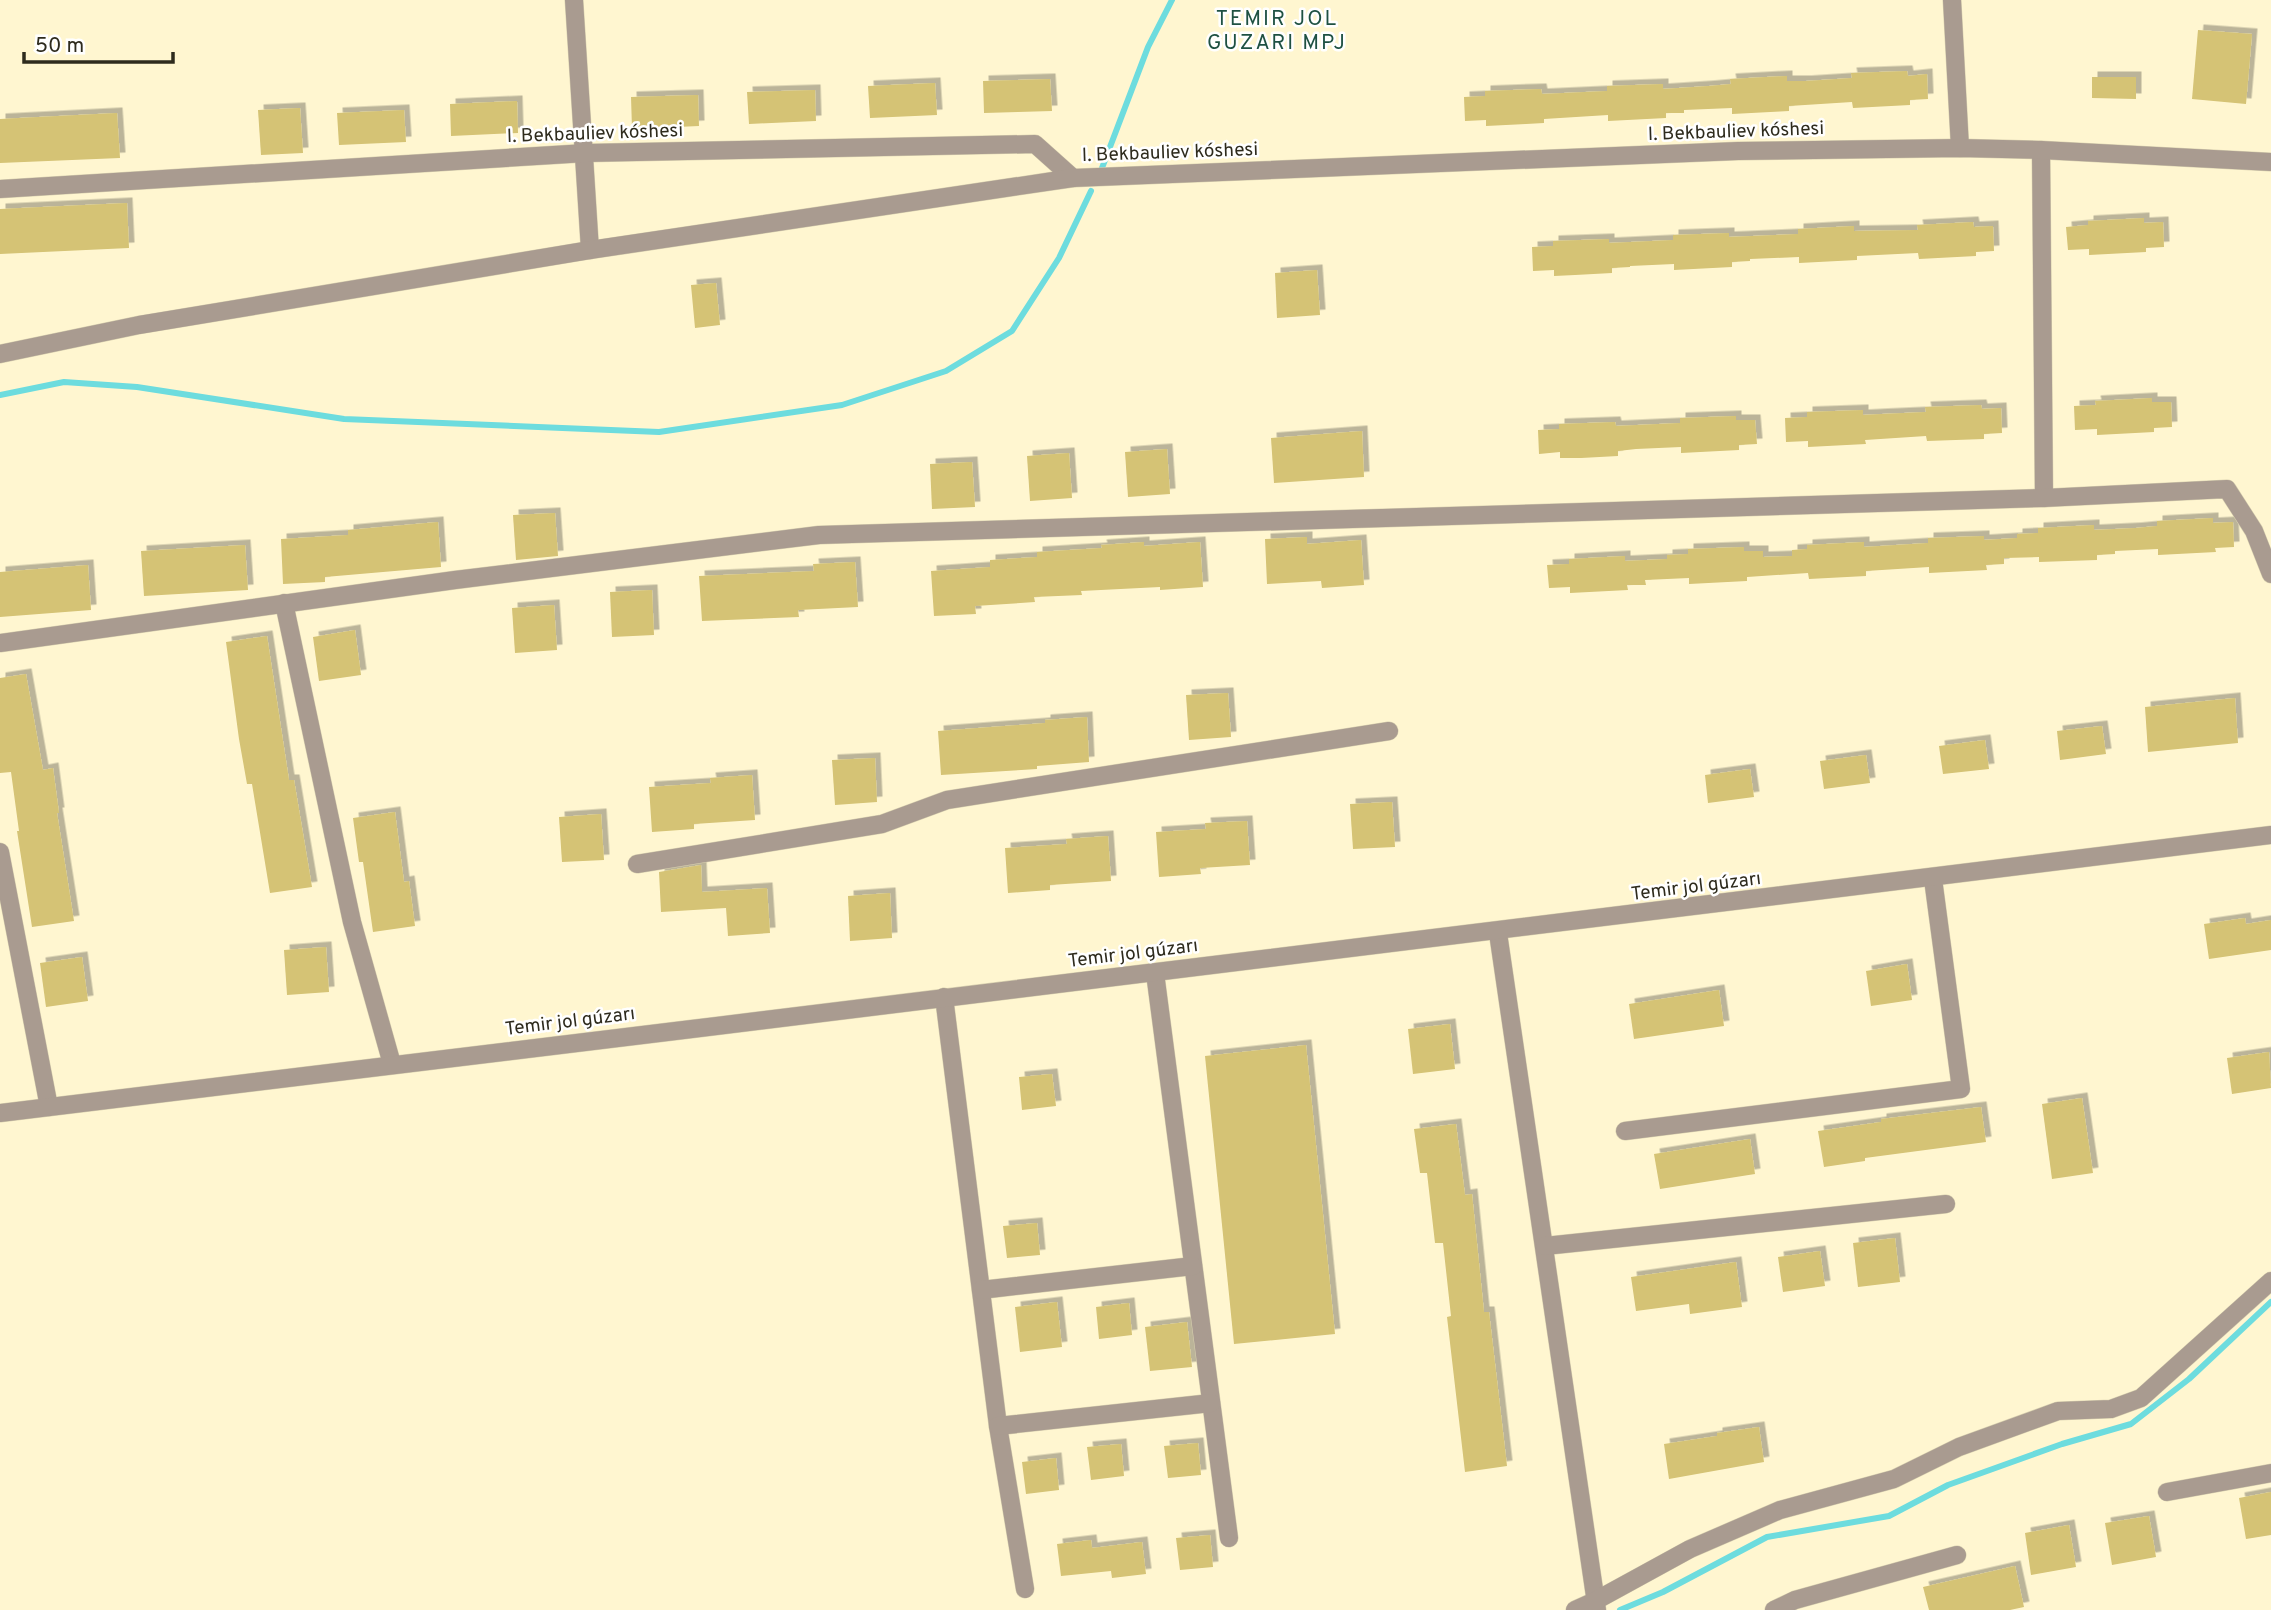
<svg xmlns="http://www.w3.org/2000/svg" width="2271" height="1610" font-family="Overpass,sans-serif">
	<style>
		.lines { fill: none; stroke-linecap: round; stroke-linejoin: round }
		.stream { stroke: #6ddcde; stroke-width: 6 }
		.building { fill: #d5c374; filter: url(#shadow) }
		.minor-casing { stroke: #d9d1b0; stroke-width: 19 }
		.tertiary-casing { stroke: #d9d1b0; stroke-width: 19 }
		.minor { stroke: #a99b90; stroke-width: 18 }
		.tertiary { stroke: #a99b90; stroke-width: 18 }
		.labels { text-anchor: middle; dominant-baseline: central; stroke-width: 5; stroke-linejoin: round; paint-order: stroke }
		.street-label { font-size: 19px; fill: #2e2b1d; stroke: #fff }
		.neighbourhood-label { font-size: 21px; letter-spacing: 2px; fill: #1f5142; stroke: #fff }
	</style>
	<defs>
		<filter id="shadow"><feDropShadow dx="5.5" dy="-5.5" stdDeviation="0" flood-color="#0004"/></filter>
	</defs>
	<rect width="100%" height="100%" fill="#fff6d0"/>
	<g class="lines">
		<g class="stream">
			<polyline points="1102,168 1148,47 1172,0"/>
			<polyline points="0,395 64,382 137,387 344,419 659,432 842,405 946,371 1012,331 1059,258 1091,191"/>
			<polyline points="1620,1610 1663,1592 1767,1537 1889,1516 1948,1485 2062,1444 2131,1424 2189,1379 2271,1302"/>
		</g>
	</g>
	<g class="building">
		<polygon points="2198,30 2252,34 2246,104 2192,99"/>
		<polygon points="1907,71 1908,76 1927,74 1928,99 1910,100 1910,105 1853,108 1852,102 1789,106 1789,111 1732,114 1732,108 1684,110 1684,113 1666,113 1666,118 1608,121 1608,115 1544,119 1544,123 1486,126 1486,120 1465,121 1464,97 1485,96 1485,91 1541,89 1542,94 1607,91 1607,86 1663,84 1663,89 1709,86 1731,84 1730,79 1787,76 1787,81 1806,81 1852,78 1851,73"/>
		<polygon points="2092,77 2136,77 2136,99 2092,98"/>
		<polygon points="1050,79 1052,111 984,113 983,81"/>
		<polygon points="935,83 937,115 870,118 868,86"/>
		<polygon points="815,90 816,121 749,124 747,92"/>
		<polygon points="698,95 699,126 632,129 631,97"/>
		<polygon points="517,101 518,133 451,136 450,104"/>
		<polygon points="300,108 303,153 261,155 258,110"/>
		<polygon points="404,110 406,142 339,145 337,113"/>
		<polygon points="117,113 120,158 0,163 0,119"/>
		<polygon points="127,203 129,248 0,254 0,209"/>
		<polygon points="2144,218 2144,223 2163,222 2164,247 2146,248 2146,252 2089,255 2089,249 2068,250 2066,227 2088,225 2088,221"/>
		<polygon points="1973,222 1974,227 1993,226 1994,251 1976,252 1976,256 1919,259 1918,253 1857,256 1857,260 1799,263 1799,257 1750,259 1750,261 1732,262 1732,267 1674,270 1674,264 1630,266 1630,267 1612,268 1612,273 1575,275 1554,276 1554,270 1533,271 1532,247 1553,246 1553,241 1609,239 1609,243 1673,240 1673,235 1729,233 1729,237 1776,235 1798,234 1798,229 1854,226 1854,231 1918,230 1917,225"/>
		<polygon points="1317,270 1320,315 1277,318 1275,273"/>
		<polygon points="716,283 720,325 695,328 691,285"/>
		<polygon points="2152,398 2152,402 2171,402 2172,427 2154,428 2154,432 2097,435 2097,429 2075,430 2074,406 2096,405 2095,401"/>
		<polygon points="1981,405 1982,409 2001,408 2002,433 1984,434 1984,439 1927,441 1926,436 1865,440 1866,444 1808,447 1808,441 1786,442 1785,418 1807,417 1807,412 1863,410 1863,415 1882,414 1926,412 1925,407"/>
		<polygon points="1736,416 1736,420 1755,420 1757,444 1739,445 1739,450 1681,453 1681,447 1636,449 1618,451 1618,456 1581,458 1560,458 1560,452 1539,454 1538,430 1559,429 1559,424 1615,422 1616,426 1680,423 1680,418"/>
		<polygon points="1362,431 1364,477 1274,483 1271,438"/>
		<polygon points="1167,449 1170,494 1128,497 1125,452"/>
		<polygon points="1069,453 1072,498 1030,501 1027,456"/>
		<polygon points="972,462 975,507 932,509 930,464"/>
		<polygon points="555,513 558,556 516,560 513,515"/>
		<polygon points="2213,518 2213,523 2233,522 2234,547 2215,548 2216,552 2158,555 2158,549 2115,551 2115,554 2097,555 2097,560 2039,562 2039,557 2004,558 2004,564 1986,565 1987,570 1929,573 1929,567 1866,571 1866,576 1809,579 1808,573 1747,577 1747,581 1689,584 1689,578 1645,580 1646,585 1627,585 1628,590 1570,593 1570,587 1549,588 1547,565 1569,564 1569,559 1625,556 1625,561 1667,559 1667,555 1688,554 1688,549 1744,547 1744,551 1763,551 1763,557 1792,556 1792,550 1807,549 1807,545 1864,542 1864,547 1928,543 1928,538 1984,536 1984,540 2017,538 2017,534 2038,533 2038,528 2094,525 2094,530 2136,528 2157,526 2157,521"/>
		<polygon points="438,522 441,567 325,577 325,582 283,584 281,539 348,535 348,530"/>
		<polygon points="1307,537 1307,544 1361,540 1364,585 1322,588 1321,581 1267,584 1265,539"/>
		<polygon points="1144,542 1144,546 1200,542 1203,587 1160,590 1160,587 1081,591 1082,595 1034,597 1035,602 975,606 976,614 934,616 931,571 990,567 990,560 1037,557 1037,552 1102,548 1101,545"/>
		<polygon points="245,545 248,590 144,596 141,551"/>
		<polygon points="855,562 858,607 798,610 799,617 702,621 699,576 814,571 813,564"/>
		<polygon points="88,565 91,610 0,617 0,572"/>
		<polygon points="652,590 654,635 612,637 610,592"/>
		<polygon points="554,605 557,650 515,653 512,608"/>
		<polygon points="355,630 361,675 319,681 313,637"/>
		<polygon points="267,636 289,780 294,780 312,887 270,893 252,784 247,784 239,739 226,642"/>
		<polygon points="26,674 43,770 53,768 59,813 57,813 74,921 32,927 17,831 19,831 11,772 0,773 0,678"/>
		<polygon points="1228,693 1231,737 1189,740 1186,695"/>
		<polygon points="2235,698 2238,743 2148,752 2145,707"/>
		<polygon points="1087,717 1089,762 1037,766 1037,769 941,775 938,731 1045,723 1045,720"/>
		<polygon points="2102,726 2106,754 2060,760 2057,731"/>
		<polygon points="1985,740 1989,769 1943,774 1939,746"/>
		<polygon points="1866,755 1870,783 1824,789 1820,761"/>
		<polygon points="875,758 877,802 835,805 832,760"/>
		<polygon points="1750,769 1754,797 1708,803 1705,775"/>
		<polygon points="752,775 755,820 694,824 694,829 652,832 649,787 711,783 710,778"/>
		<polygon points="1392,802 1395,847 1353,849 1350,804"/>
		<polygon points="395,812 404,882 409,881 415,926 373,932 363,862 359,862 353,818"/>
		<polygon points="601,814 604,860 562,862 559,817"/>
		<polygon points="1247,821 1250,865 1200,868 1201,874 1159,877 1156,832 1206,829 1205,823"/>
		<polygon points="1108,836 1111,881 1050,885 1050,890 1008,893 1005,848 1067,844 1066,839"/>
		<polygon points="701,865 702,892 767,888 770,933 728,936 726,908 661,912 659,872"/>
		<polygon points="890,893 892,938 850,941 848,896"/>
		<polygon points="2245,918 2246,924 2271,920 2271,950 2209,959 2204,924"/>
		<polygon points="326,947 329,992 287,995 284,950"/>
		<polygon points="82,957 88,1001 46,1007 40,963"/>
		<polygon points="1907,964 1912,1000 1871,1006 1866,971"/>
		<polygon points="1719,990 1724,1026 1634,1039 1629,1004"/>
		<polygon points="1450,1024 1455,1069 1413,1074 1408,1029"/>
		<polygon points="1306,1045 1335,1334 1234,1344 1205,1056"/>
		<polygon points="2269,1052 2271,1088 2232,1094 2227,1058"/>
		<polygon points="1052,1074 1056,1106 1022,1110 1019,1077"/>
		<polygon points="2082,1098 2093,1173 2052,1179 2042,1104"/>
		<polygon points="1981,1107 1986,1142 1865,1158 1865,1161 1824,1167 1818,1131 1881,1122 1881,1119"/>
		<polygon points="1456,1124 1465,1195 1472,1194 1484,1312 1489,1312 1507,1466 1465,1472 1447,1317 1451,1316 1443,1243 1435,1243 1427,1173 1420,1173 1414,1129"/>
		<polygon points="1750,1139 1755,1174 1660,1189 1654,1154"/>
		<polygon points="1037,1223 1040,1255 1007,1258 1003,1226"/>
		<polygon points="1895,1238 1900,1282 1858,1287 1853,1243"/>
		<polygon points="1820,1251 1825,1286 1783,1292 1778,1257"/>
		<polygon points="1736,1262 1742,1307 1690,1314 1689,1304 1636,1311 1631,1277"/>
		<polygon points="1057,1302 1062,1347 1020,1352 1015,1307"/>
		<polygon points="1129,1303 1132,1335 1099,1339 1096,1307"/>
		<polygon points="1187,1322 1192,1367 1150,1371 1145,1327"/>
		<polygon points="1759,1427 1764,1462 1669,1479 1664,1444 1717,1436 1717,1433"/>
		<polygon points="1198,1443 1201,1475 1168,1478 1164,1446"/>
		<polygon points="1121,1444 1124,1476 1091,1480 1087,1447"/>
		<polygon points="1056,1458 1059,1490 1026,1494 1022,1462"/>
		<polygon points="2271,1492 2271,1535 2246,1539 2239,1498"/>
		<polygon points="2149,1516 2156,1557 2112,1565 2105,1523"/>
		<polygon points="2069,1525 2076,1567 2031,1575 2025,1533"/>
		<polygon points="1210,1535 1213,1567 1180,1570 1176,1538"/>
		<polygon points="1091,1540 1092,1548 1142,1542 1146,1574 1112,1578 1111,1571 1061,1576 1057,1544"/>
		<polygon points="2015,1566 2024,1607 2010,1610 1929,1610 1923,1587"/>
	</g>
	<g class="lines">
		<defs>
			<g id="minor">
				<polyline points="574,0 590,250"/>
				<polyline points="1952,0 1960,148"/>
				<polyline points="2041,150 2044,498"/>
				<polyline points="0,189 586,153 1035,144 1073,178"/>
				<polyline points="0,354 139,325 590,250 1073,178 1738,151 1960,148 2041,150 2271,162"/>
				<polyline points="284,603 352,922 392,1064"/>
				<polyline points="0,643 455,580 819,535 2044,498 2227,489 2254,531 2271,574"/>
				<polyline points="0,852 49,1107"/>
				<polyline points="637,864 882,824 947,800 1389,731"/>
				<polyline points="1498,933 1597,1610"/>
				<polyline points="1155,973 1229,1538"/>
				<polyline points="944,997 998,1426 1025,1589"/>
				<polyline points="1625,1131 1961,1089 1933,879"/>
				<polyline points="1545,1246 1946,1204"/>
				<polyline points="981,1290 1193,1266"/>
				<polyline points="998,1426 1211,1403"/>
				<polyline points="2167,1492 2271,1473"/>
				<polyline points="1575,1610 1595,1601 1690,1549 1780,1510 1894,1479 1959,1447 2058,1411 2111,1409 2141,1398 2271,1281"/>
				<polyline points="1774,1610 1795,1600 1957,1555"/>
			</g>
			<path id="tertiary" d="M0,1113C757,1020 1515,932 2271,835"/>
		</defs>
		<use href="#minor" class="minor-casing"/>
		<use href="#tertiary" class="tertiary-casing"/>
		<use href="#minor" class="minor"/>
		<use href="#tertiary" class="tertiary"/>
	</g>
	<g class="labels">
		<g class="street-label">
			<text transform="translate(1736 132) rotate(-2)">I. Bekbauliev kóshesi</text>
			<text transform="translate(595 134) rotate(-2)">I. Bekbauliev kóshesi</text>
			<text transform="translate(1170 153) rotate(-2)">I. Bekbauliev kóshesi</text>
			<text transform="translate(1696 887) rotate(-7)">Temir jol gúzarı</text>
			<text transform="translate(1133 954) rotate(-7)">Temir jol gúzarı</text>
			<text transform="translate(570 1022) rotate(-7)">Temir jol gúzarı</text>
		</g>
		<g class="neighbourhood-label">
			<text x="1277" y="19">TEMIR JOL<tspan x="1277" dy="24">GUZARI MPJ</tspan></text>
		</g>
	</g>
	<path d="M24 52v10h149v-10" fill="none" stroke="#2e2b1d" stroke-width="3.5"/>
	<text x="35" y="52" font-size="21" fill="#2e2b1d" stroke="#ffffff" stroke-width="5" paint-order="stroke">50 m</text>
</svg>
